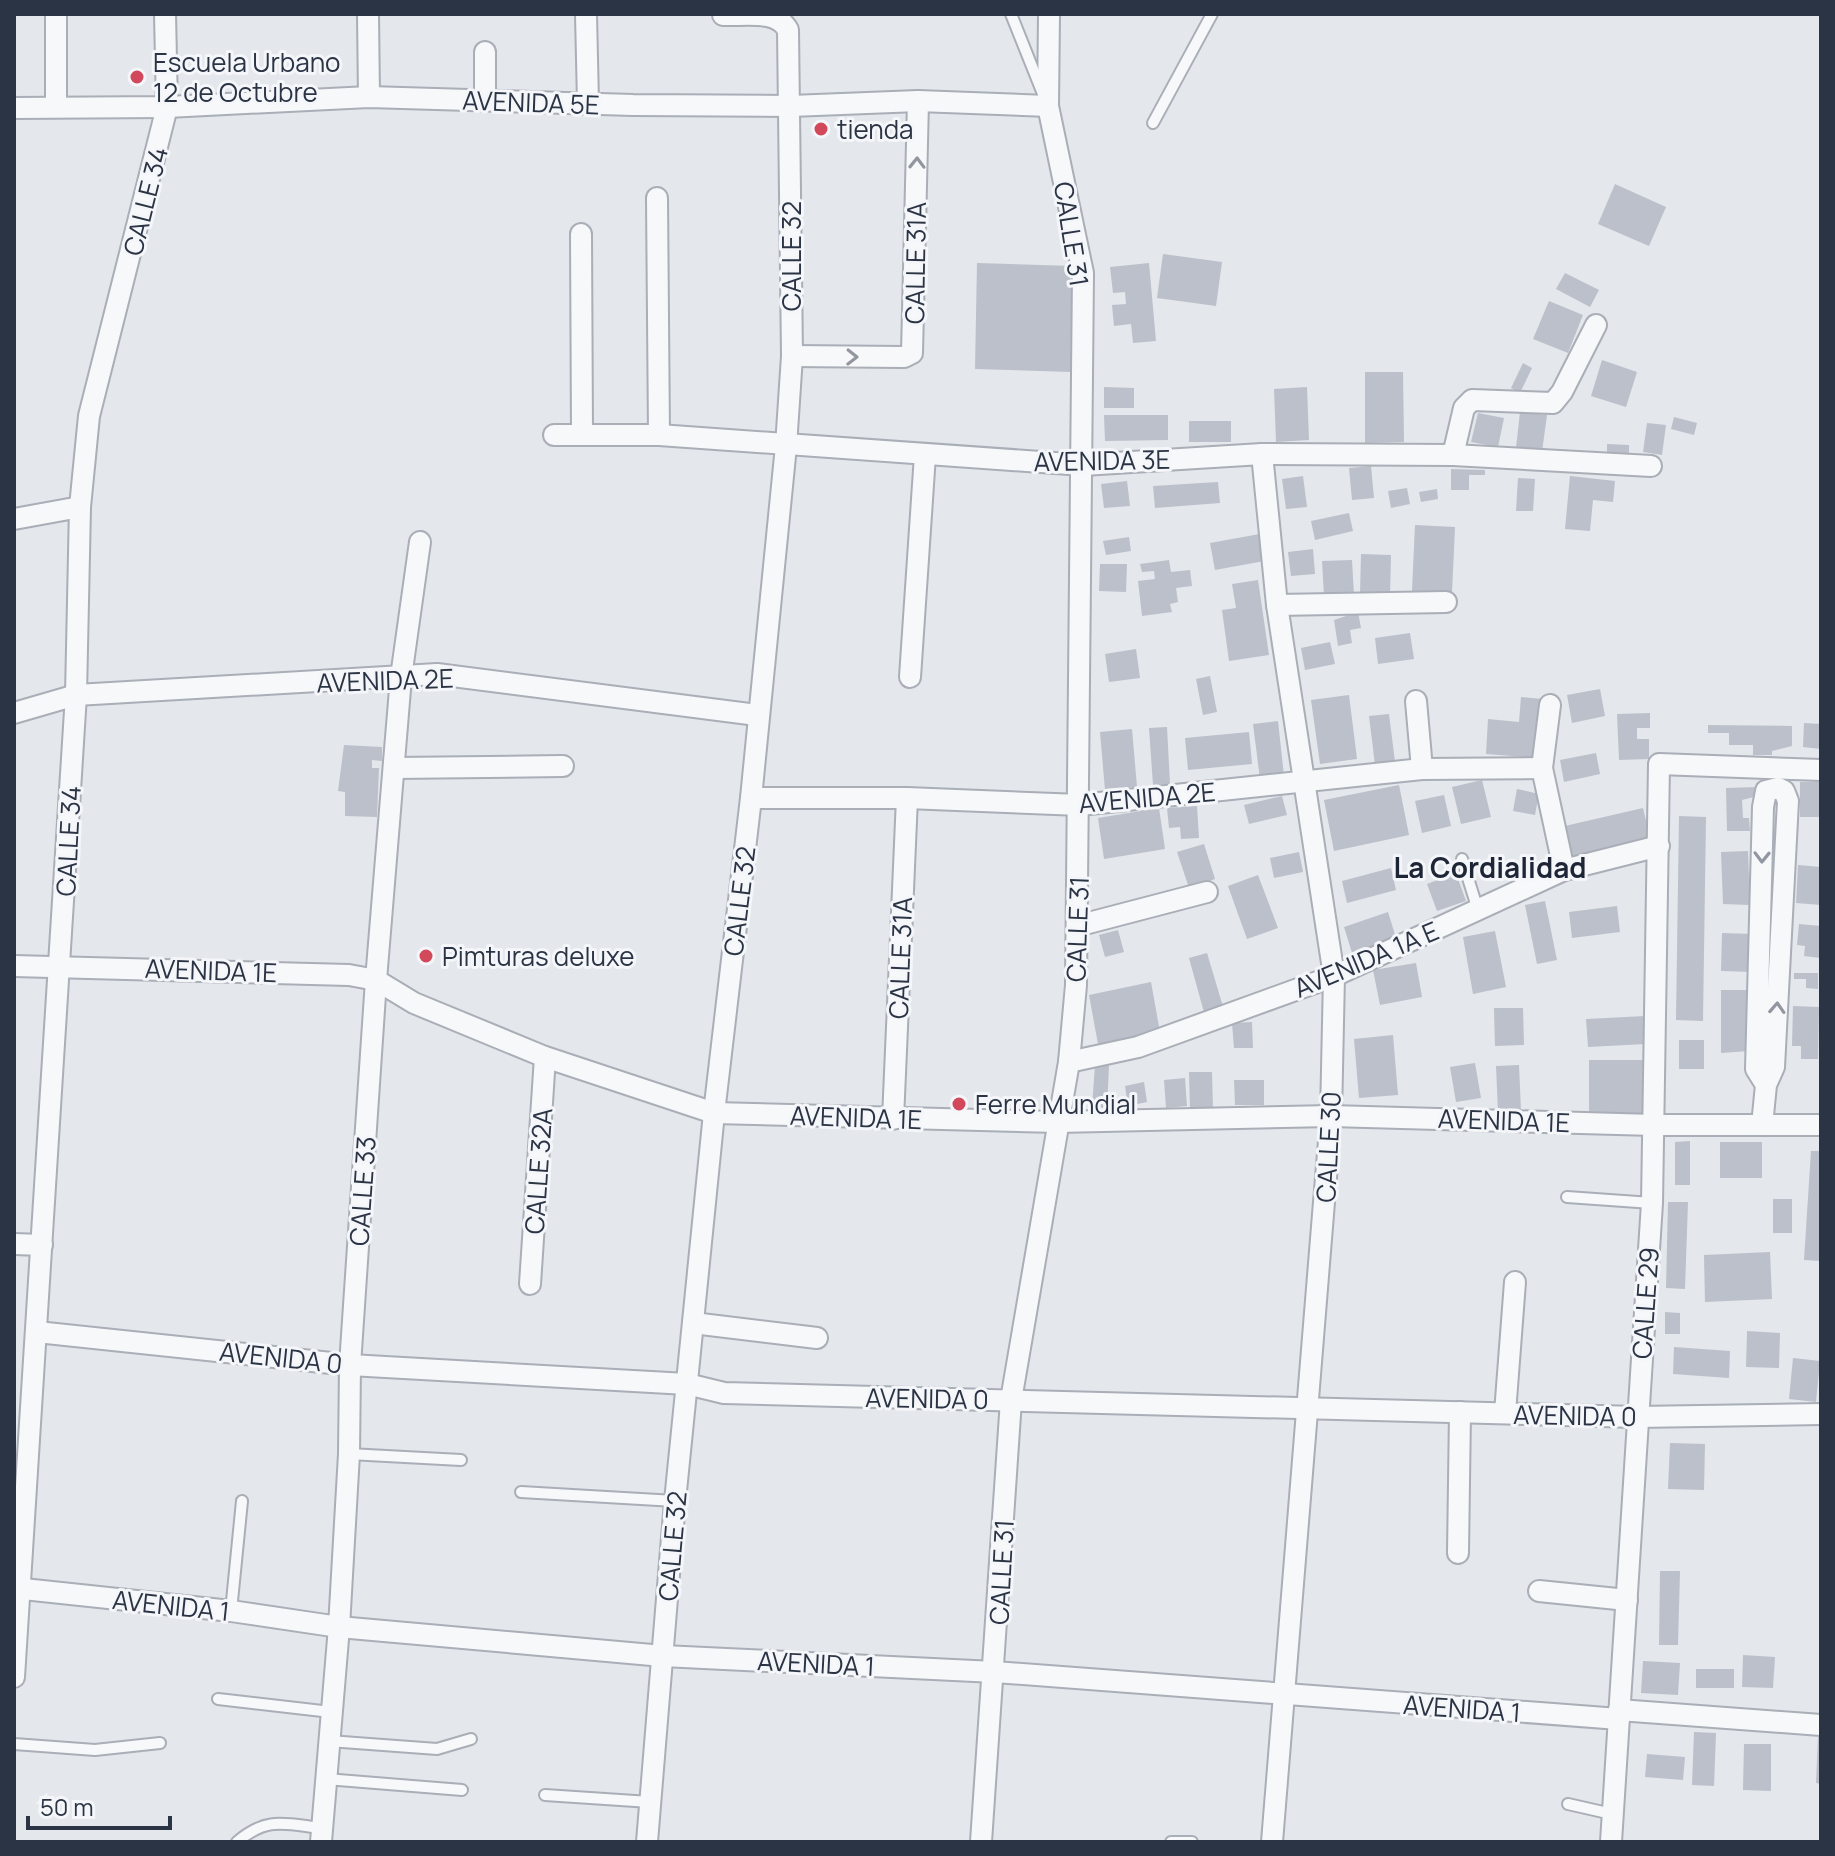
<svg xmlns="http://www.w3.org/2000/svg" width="1835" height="1856" font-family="Manrope,sans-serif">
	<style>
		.building { fill: #bbc0ca }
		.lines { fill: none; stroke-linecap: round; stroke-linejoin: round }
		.service-casing { stroke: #a9aeb7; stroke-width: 14 }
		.minor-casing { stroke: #a9aeb7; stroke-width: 24 }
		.service { stroke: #f7f8fa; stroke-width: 10 }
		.minor { stroke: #f7f8fa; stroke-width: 20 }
		.oneway { stroke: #9196a0 }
		.poi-dot { fill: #d1495b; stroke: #f4f6f9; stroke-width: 3 }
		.labels { text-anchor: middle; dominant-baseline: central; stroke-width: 6; stroke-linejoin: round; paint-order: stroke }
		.poi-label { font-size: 26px; fill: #2b3445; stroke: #f4f6f9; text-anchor: start }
		.street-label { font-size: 26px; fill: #2b3445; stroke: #f4f6f9 }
		.neighbourhood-label { font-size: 28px; font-weight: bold; fill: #1d2536; stroke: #f4f6f9 }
	</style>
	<rect width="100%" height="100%" fill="#e4e7ec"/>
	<g class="building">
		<polygon points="1615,184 1666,207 1649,246 1598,224"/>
		<polygon points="1163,254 1222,262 1216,306 1157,298"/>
		<polygon points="977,263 1074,266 1071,372 975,369"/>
		<polygon points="1149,263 1156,341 1133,343 1131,324 1114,326 1112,305 1126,304 1125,292 1113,293 1110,267"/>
		<polygon points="1565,273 1599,290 1590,307 1556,289"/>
		<polygon points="1549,301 1583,315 1568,353 1533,339"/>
		<polygon points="1602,360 1637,372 1626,407 1591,396"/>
		<polygon points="1523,363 1532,368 1520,393 1511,388"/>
		<polygon points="1365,372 1403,372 1404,442 1365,443"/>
		<polygon points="1104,387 1134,388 1134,408 1104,408"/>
		<polygon points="1307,387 1309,440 1276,442 1274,389"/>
		<polygon points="1520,412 1547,415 1542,452 1516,448"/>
		<polygon points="1478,413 1504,418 1498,447 1471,442"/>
		<polygon points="1104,415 1168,415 1168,440 1105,441"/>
		<polygon points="1674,417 1697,423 1694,435 1671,429"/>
		<rect x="1189" y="421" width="42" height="21"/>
		<polygon points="1647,423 1666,425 1662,455 1643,452"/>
		<polygon points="1607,444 1629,445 1629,459 1607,458"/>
		<polygon points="1371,466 1374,498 1352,500 1349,468"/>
		<polygon points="1451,469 1485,470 1485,475 1469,475 1469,490 1451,490"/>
		<polygon points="1303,476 1307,507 1286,509 1282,479"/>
		<polygon points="1570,476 1615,481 1613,502 1593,500 1590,531 1565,529"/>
		<polygon points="1518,478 1535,479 1533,511 1516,511"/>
		<polygon points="1127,481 1130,506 1104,508 1101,484"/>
		<polygon points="1218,482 1220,503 1155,508 1153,486"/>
		<polygon points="1407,488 1410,504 1391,508 1388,491"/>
		<polygon points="1437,489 1438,499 1421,502 1419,492"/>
		<polygon points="1349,513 1353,531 1315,540 1311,521"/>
		<polygon points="1415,525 1455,527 1452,593 1412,591"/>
		<polygon points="1265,533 1270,560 1215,570 1210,543"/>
		<polygon points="1129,537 1131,551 1106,555 1103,541"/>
		<polygon points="1313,549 1315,574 1291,576 1288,552"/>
		<polygon points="1361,554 1391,555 1390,596 1360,595"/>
		<polygon points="1169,560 1171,572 1190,570 1192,586 1176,588 1178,602 1170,604 1172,612 1142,616 1138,581 1155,579 1154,571 1142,572 1140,564"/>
		<polygon points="1352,560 1354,595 1324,596 1322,561"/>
		<polygon points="1100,564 1127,564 1126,592 1099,591"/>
		<polygon points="1258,580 1269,655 1229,661 1222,610 1236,608 1232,584"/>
		<polygon points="1358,612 1361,628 1350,630 1352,643 1338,646 1334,620"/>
		<polygon points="1410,633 1414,659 1378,664 1375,638"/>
		<polygon points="1330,642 1335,664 1305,670 1301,648"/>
		<polygon points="1136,649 1140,678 1109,682 1105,654"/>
		<polygon points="1210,676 1217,712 1203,715 1196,679"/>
		<polygon points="1600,689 1605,716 1572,723 1567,695"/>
		<polygon points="1349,695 1357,759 1320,764 1311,700"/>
		<polygon points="1521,697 1542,699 1538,758 1486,754 1488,719 1519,722"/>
		<polygon points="1650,713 1650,728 1637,728 1637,739 1649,739 1649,759 1619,760 1617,714"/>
		<polygon points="1389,714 1395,762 1375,765 1369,716"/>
		<polygon points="1278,721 1284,776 1260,779 1253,724"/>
		<polygon points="1804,723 1821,724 1821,749 1803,747"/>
		<polygon points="1708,725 1792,726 1792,746 1772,751 1772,755 1753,755 1753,745 1729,745 1729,733 1708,733"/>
		<polygon points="1167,727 1170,784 1153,785 1149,728"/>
		<polygon points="1132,729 1137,787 1105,790 1100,732"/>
		<polygon points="1249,732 1252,764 1188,770 1185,738"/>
		<polygon points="344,745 382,747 382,761 372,760 372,768 379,768 377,817 345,816 345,792 338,791"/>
		<polygon points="1596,753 1600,774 1564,782 1560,760"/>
		<polygon points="1482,780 1491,817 1461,824 1452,787"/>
		<rect x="1800" y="782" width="21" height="35"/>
		<polygon points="1399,785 1409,835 1334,851 1324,800"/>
		<polygon points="1758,787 1758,796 1742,800 1743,818 1749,818 1750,831 1727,831 1726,788"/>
		<polygon points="1517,789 1539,794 1535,815 1513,811"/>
		<polygon points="1444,795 1451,826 1422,833 1415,801"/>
		<polygon points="1282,796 1287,815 1249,824 1244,805"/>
		<polygon points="1197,806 1199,838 1181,839 1180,827 1169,828 1167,808"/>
		<polygon points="1159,808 1165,849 1104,859 1098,818"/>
		<polygon points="1643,808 1650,838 1572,856 1565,826"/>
		<polygon points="1679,816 1706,817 1703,1021 1676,1020"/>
		<polygon points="1204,844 1215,879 1189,888 1177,852"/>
		<polygon points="1748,851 1750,905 1723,904 1721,852"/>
		<polygon points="1299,852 1303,872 1274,878 1270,858"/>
		<polygon points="1798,865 1821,867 1821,905 1796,903"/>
		<polygon points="1391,868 1396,890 1347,903 1342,881"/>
		<polygon points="1456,873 1466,901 1437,911 1427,884"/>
		<polygon points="1258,875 1278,928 1247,939 1228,886"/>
		<polygon points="1545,901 1557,960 1537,964 1525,905"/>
		<polygon points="1617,906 1620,932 1572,938 1569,912"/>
		<polygon points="1388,912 1397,941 1353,956 1344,927"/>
		<polygon points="1799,924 1821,926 1820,958 1804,956 1805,946 1797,945"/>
		<polygon points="1118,930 1124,952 1105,957 1099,935"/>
		<polygon points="1495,931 1506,987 1473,994 1463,937"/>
		<polygon points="1722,933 1753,934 1752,972 1721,971"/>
		<polygon points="1207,953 1224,1010 1205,1016 1189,958"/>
		<polygon points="1416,963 1422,997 1380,1005 1373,970"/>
		<polygon points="1794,973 1818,973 1818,989 1806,988 1806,979 1794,979"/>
		<polygon points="1151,982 1160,1032 1098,1044 1089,995"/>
		<polygon points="1721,990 1750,990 1749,1051 1721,1053"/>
		<polygon points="1793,1006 1819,1007 1818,1059 1801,1059 1801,1046 1792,1046"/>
		<polygon points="1494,1008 1523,1008 1524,1045 1495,1046"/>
		<polygon points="1645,1016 1646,1044 1588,1047 1586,1019"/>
		<polygon points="1252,1022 1253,1048 1234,1048 1232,1023"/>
		<polygon points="1393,1035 1398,1095 1359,1098 1354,1039"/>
		<rect x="1679" y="1040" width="25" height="29"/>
		<rect x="1589" y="1060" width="54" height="54"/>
		<polygon points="1475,1063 1481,1098 1456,1102 1450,1067"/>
		<polygon points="1095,1065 1109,1066 1107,1108 1092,1107"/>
		<polygon points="1519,1065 1521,1111 1498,1112 1496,1066"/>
		<polygon points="1189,1072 1212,1072 1213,1110 1190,1110"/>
		<polygon points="1185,1078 1187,1106 1166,1108 1164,1080"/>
		<polygon points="1234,1080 1264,1080 1264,1105 1235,1105"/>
		<polygon points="1144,1082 1147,1102 1128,1106 1125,1086"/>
		<polygon points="1690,1141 1690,1185 1675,1185 1675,1142"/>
		<rect x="1720" y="1142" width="42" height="36"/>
		<polygon points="1811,1151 1821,1151 1821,1261 1804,1260"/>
		<rect x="1773" y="1199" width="19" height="34"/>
		<polygon points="1668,1202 1688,1202 1685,1289 1666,1288"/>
		<polygon points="1770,1252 1772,1299 1705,1302 1704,1255"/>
		<polygon points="1665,1312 1680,1313 1680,1334 1665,1334"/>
		<polygon points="1747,1331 1780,1333 1779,1368 1746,1367"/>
		<polygon points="1674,1347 1730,1351 1729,1378 1673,1374"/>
		<polygon points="1793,1358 1820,1361 1816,1402 1789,1399"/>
		<polygon points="1670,1443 1705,1444 1704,1490 1668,1489"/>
		<polygon points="1660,1571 1680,1571 1678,1645 1659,1645"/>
		<polygon points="1743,1655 1775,1657 1773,1688 1742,1687"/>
		<polygon points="1643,1661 1680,1663 1678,1695 1641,1693"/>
		<rect x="1696" y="1669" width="38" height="19"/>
		<polygon points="1694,1732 1716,1733 1714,1786 1692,1785"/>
		<polygon points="1818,1737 1821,1737 1821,1784 1816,1783"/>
		<polygon points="1744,1744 1771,1744 1771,1791 1743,1790"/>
		<polygon points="1647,1754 1685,1757 1683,1780 1645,1777"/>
	</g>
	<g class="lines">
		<defs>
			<g id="service">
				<polyline points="1011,14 1043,94"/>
				<polyline points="1153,123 1212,14"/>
				<polyline points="1462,859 1478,910"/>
				<polyline points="1567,1197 1652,1203"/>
				<polyline points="349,1454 461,1460"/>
				<polyline points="521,1492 675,1501"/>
				<polyline points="231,1611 242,1501"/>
				<polyline points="218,1699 331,1712"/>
				<polyline points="329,1741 437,1749 471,1739"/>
				<polyline points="14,1744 95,1750 160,1743"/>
				<polyline points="326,1779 462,1790"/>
				<polyline points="545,1795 650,1802"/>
				<polyline points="1568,1804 1612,1814"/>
				<path d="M237,1842C267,1816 285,1824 322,1828"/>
				<polyline points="1171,1842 1192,1842"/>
			</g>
			<g id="minor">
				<polyline points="368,14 369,97"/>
				<polyline points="586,14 588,103"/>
				<polyline points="485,52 485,100"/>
				<polyline points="56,106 56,14"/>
				<polyline points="14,108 167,107 369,97 633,105 791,106 918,101 1048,106"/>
				<polyline points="657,198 659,435"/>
				<polyline points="581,234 582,433"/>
				<polyline points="792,356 904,357 912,353 918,101"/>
				<polyline points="554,435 659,435 1083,465 1262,454 1453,455 1651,466"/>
				<polyline points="1262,454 1277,605 1334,976 1331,1116 1272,1842"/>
				<polyline points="1453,455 1464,408 1472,400 1553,403 1562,392 1596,325"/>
				<polyline points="14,519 80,507"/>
				<polyline points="1277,605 1446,602"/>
				<polyline points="910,677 925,455"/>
				<polyline points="1416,701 1422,769"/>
				<polyline points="1550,705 1542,768 1564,870"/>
				<polyline points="14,713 76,695 437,674 757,715"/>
				<polyline points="394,768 563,766"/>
				<polyline points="751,798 907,798 1080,805 1422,769 1542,768"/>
				<polyline points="1077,926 1207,892"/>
				<polyline points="14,966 349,975 376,980 414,1003 545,1057 714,1113 1058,1122 1331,1116 1654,1125 1821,1125"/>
				<polyline points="1069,1062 1138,1047 1334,976 1564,870 1659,846"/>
				<polyline points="893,1119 907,798"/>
				<polyline points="1762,1125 1766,1085 1774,1067 1788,801 1784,791 1778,788 1766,791 1763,807 1756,1069 1766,1085"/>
				<polyline points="14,1244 42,1245"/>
				<polyline points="530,1284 545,1057"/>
				<polyline points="693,1323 817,1338"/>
				<polyline points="37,1332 350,1365 687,1384 724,1393 1637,1417 1821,1414"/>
				<polyline points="1505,1413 1515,1282"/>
				<polyline points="1458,1553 1460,1412"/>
				<polyline points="14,1588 231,1611 339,1627 663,1656 995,1672 1619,1719"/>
				<polyline points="1539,1591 1627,1600"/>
				<polyline points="14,1677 76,695 80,507 89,416 167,107 165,14"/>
				<polyline points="1619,1710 1821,1725"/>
				<polyline points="321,1842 339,1627 349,1454 350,1365 376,980 401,677 420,542"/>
				<path d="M647,1842L675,1501L714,1113L751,798L786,446L792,356L788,30C777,9 744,16 723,15"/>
				<polyline points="981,1842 1011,1400 1069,1062 1076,985 1083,273 1048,106 1049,14"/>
				<polyline points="1611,1842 1652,1203 1659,764 1821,770"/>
			</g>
		</defs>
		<use href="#service" class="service-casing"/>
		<use href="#minor" class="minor-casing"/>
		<use href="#service" class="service"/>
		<use href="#minor" class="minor"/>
	</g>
	<defs><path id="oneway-chevron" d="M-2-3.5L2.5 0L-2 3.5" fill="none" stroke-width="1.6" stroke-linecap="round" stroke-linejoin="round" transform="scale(2)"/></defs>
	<g class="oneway">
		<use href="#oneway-chevron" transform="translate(917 163) rotate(-89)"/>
		<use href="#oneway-chevron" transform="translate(852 357) rotate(1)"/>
		<use href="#oneway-chevron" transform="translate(1762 857) rotate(91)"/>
		<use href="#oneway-chevron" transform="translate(1777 1008) rotate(-87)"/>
	</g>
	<g class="poi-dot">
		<circle cx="137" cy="77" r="8"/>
		<circle cx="821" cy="129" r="8"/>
		<circle cx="426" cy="956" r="8"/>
		<circle cx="959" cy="1104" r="8"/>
	</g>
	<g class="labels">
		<g class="poi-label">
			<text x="153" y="62">Escuela Urbano<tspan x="153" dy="30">12 de Octubre</tspan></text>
			<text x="837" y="129">tienda</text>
			<text x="442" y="956">Pimturas deluxe</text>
			<text x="975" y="1104">Ferre Mundial</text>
		</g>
		<g class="street-label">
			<text transform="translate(531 102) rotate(2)">AVENIDA 5E</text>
			<text transform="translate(145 201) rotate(-76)">CALLE 34</text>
			<text transform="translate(1072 234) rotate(81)">CALLE 31</text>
			<text transform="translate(791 256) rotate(-90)">CALLE 32</text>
			<text transform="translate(915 263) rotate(-89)">CALLE 31A</text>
			<text transform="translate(1102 460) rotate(-1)">AVENIDA 3E</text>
			<text transform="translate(385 680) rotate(-2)">AVENIDA 2E</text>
			<text transform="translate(1147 797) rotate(-5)">AVENIDA 2E</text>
			<text transform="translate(68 841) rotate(-87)">CALLE 34</text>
			<text transform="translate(739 901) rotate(-83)">CALLE 32</text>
			<text transform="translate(1077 929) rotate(-88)">CALLE 31</text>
			<text transform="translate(900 958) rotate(-88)">CALLE 31A</text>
			<text transform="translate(1366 959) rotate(-23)">AVENIDA 1A E</text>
			<text transform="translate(211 970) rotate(2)">AVENIDA 1E</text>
			<text transform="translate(856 1117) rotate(2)">AVENIDA 1E</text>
			<text transform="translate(1504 1120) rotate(2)">AVENIDA 1E</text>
			<text transform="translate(1328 1147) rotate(-87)">CALLE 30</text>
			<text transform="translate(538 1171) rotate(-86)">CALLE 32A</text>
			<text transform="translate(362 1191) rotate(-86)">CALLE 33</text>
			<text transform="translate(1645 1303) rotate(-86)">CALLE 29</text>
			<text transform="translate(281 1357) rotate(6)">AVENIDA 0</text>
			<text transform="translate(927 1398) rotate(1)">AVENIDA 0</text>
			<text transform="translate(1575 1415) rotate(1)">AVENIDA 0</text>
			<text transform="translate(672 1546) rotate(-85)">CALLE 32</text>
			<text transform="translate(1001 1572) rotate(-87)">CALLE 31</text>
			<text transform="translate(171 1605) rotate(6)">AVENIDA 1</text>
			<text transform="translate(816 1663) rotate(3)">AVENIDA 1</text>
			<text transform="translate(1462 1708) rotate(4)">AVENIDA 1</text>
		</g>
		<g class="neighbourhood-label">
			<text x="1490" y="867">La Cordialidad</text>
		</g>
	</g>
	<rect width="1835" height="1856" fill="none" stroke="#2b3445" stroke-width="32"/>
	<path d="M28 1816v12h142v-12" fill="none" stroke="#2b3445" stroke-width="4"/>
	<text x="40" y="1816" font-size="24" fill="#2b3445" stroke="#f4f6f9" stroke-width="6" paint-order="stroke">50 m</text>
</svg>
